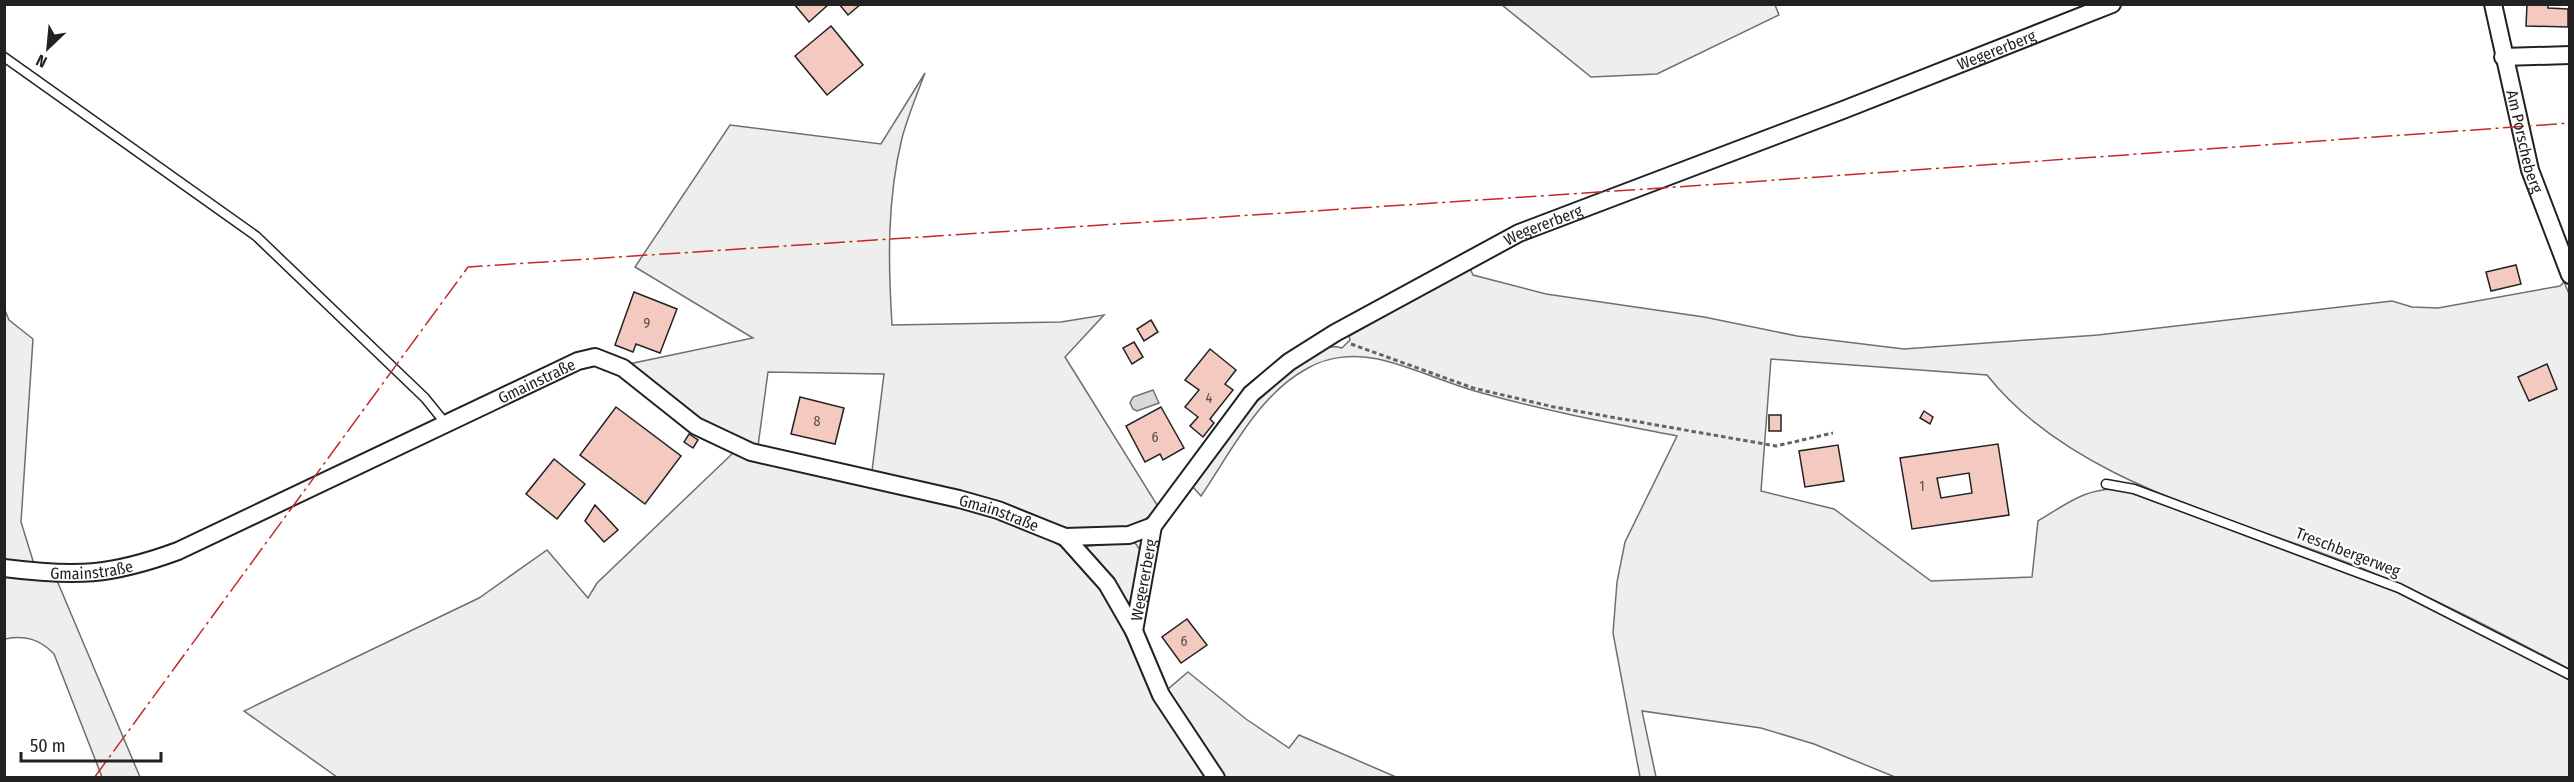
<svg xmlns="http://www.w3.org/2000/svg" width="2574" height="782" font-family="'Fira Sans Condensed',sans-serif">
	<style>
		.green { fill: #eee; stroke: #6f6f6f; stroke-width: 1.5 }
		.water { fill: #d9d9d9; stroke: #6f6f6f; stroke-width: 1.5 }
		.building { fill: #f3c9c0; stroke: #222; stroke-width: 1.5; fill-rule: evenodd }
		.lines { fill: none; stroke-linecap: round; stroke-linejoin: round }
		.lane-casing { stroke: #222; stroke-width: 11 }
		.street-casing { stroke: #222; stroke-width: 20 }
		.path { stroke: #646464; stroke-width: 3; stroke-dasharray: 4.5 3; stroke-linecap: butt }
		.lane { stroke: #fff; stroke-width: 8 }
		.street { stroke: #fff; stroke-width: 16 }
		.power { stroke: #c62828; stroke-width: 1.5; stroke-dasharray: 21 4.5 3 4.5; stroke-linecap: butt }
		.labels { text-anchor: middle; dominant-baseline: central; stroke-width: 4.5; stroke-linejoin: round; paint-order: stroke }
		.number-label { font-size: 14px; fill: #564c4a }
		.street-label { font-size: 16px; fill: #222; stroke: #fff }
	</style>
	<rect width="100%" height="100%" fill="#fff"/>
	<g class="green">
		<polygon points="1775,5 1779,15 1657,74 1591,77 1502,5"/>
		<path d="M925,73C917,94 908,116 902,138C887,200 888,261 892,325L1061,322L1104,315L1065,357L1159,508L1143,521L1125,529H1071L939,488L872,471L884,374L768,372L758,446L716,431L629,364L753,338L635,267L730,125L881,144Z"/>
		<path d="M1470,268L1473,275L1546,294L1704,317L1797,336L1904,349L2098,335L2392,301L2412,307L2438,308L2560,286L2564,282L2570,296L2569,669C2501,633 2433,597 2361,568C2238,518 2073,484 1987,375L1771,359L1761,491L1834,509L1931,581L2032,577L2038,521C2065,505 2089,485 2123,490L2385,586L2569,679V777H1895L1814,744L1761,728L1642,711L1656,777H1640L1613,633L1617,582L1625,542L1677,436C1611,423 1546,411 1482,393C1447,384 1414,367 1378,359C1355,354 1329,356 1308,368C1259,394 1231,452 1201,496L1192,486C1218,451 1296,334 1342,348L1350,340L1349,336Z"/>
		<path d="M4,308L9,320L33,339L21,522L34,564H50L140,777H102L54,654C40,639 25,635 5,639Z"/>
		<polygon points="733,453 988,514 1038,532 1064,548 1090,574 1112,605 1140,667 1167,716 1208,777 337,777 244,711 479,598 547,550 588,598 597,583"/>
		<polygon points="1132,542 1136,544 1142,553 1131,600 1127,604 1086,548 1089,546"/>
		<polygon points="1188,672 1246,719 1289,748 1299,735 1396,777 1224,777 1167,690"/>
	</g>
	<polygon class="water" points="1153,390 1159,403 1137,411 1133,409 1130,403 1133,397"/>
	<g class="building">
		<polygon points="794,4 829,4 809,22"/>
		<polygon points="839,4 861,4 848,15"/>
		<polygon points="2527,4 2548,4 2548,8 2568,9 2568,27 2526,26"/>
		<polygon points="831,26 863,65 827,95 795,56"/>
		<polygon points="2516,265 2521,284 2491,291 2486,272"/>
		<polygon points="634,292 677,309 660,353 636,344 633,352 615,345"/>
		<polygon points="1151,320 1158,332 1144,341 1137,329"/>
		<polygon points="1134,342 1143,357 1132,364 1123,348"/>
		<polygon points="1210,349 1236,370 1225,384 1233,390 1210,419 1214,423 1203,437 1190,426 1198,417 1185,407 1199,390 1185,380"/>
		<polygon points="2547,364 2557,389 2529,401 2518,377"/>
		<polygon points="800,397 844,408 835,444 791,434"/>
		<polygon points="616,407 681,456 645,504 580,455"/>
		<polygon points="1161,407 1184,448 1163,460 1160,454 1145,462 1126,426"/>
		<polygon points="1924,411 1933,417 1930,424 1920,418"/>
		<rect x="1769" y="415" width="12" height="16"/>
		<polygon points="689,434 698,440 693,448 684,442"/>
		<path d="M1998,444L2009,515L1912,529L1900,458ZM1969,473L1972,493L1941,498L1937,478Z"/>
		<polygon points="1838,445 1844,481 1805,487 1799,451"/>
		<polygon points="554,459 585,484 557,519 526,494"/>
		<polygon points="595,505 618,530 604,542 585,521"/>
		<polygon points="1187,619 1207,645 1181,663 1162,637"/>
	</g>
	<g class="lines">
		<defs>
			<g id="lane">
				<polyline points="4,57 256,236 425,398 446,424"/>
				<polyline points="2106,484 2134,489 2399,588 2570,675"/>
			</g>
			<g id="street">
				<path id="s1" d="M2493,4L2530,170L2570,275"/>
				<polyline points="2503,57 2570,55"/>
				<polyline points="1065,537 1107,584 1134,631 1161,695 1216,778"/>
				<path id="s2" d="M4,568C76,577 110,576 178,551L578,361L595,357L623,368L696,426L751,452L959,499L998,510L1065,537L1129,535L1153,526"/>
				<path id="s3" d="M1134,631L1153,526L1251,394L1289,362L1335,333L1519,233L1843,110L2112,4"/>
			</g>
		</defs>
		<use href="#lane" class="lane-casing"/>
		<use href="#street" class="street-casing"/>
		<polyline class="path" points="1351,344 1473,388 1554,407 1776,446 1833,433"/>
		<use href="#lane" class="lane"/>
		<use href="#street" class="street"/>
		<polyline class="power" points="94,778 468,267 1706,185 2570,123"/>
	</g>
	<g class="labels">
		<g class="number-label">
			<text x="647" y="323">9</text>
			<text x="1209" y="398">4</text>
			<text x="817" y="421">8</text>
			<text x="1155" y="437">6</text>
			<text x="1922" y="486">1</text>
			<text x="1184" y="641">6</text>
		</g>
		<g class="street-label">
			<text stroke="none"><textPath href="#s3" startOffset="1096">Wegererberg</textPath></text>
			<text stroke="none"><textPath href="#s1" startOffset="141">Am Porscheberg</textPath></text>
			<text stroke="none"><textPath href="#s3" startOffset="610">Wegererberg</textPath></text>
			<text stroke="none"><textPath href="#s2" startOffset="574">Gmainstraße</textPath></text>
			<text stroke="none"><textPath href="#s2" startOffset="1077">Gmainstraße</textPath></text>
			<text transform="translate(2348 552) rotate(21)">Treschbergerweg</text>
			<text stroke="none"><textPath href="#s2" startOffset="88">Gmainstraße</textPath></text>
			<text stroke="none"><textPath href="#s3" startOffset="52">Wegererberg</textPath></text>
		</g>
	</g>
	<rect width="2574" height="782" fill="none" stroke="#222222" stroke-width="12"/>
	<g transform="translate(48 48) rotate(206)" stroke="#ffffff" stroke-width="4.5" paint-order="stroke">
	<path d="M0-4.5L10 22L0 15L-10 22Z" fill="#222222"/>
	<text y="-9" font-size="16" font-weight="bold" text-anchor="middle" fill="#222222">N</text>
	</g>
	<path d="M21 752v9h140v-9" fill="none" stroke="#222222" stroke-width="3"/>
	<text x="30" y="752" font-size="18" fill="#222222" stroke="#ffffff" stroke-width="4.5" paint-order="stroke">50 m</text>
</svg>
